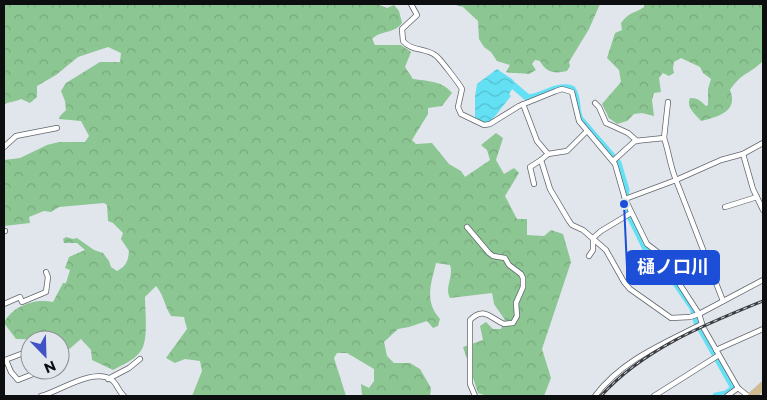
<svg xmlns="http://www.w3.org/2000/svg" width="767" height="400" font-family="Montserrat,'Noto Sans JP',sans-serif">
	<style>
		.forest { fill: url(#forest-crowns) }
		.water { fill: url(#water-waves) }
		.lines { fill: none; stroke-linecap: round; stroke-linejoin: round }
		.river { stroke: #63e0f4; stroke-width: 7 }
		.street-casing { stroke: #62676d; stroke-width: 6 }
		.primary-casing { stroke: #c5c5c6; stroke-width: 9 }
		.street { stroke: #fff; stroke-width: 4.5 }
		.primary { stroke: #d1bc92; stroke-width: 8 }
		.rail-casing { stroke: #3b3e41; stroke-width: 3 }
		.rail { stroke: #e1e6ed; stroke-width: 1; stroke-dasharray: 4; stroke-linecap: butt }
		.leader { fill: none; stroke: #1d4ed8; stroke-width: 2 }
		.callout-dot { fill: #1d4ed8; stroke: #e1e6ed; stroke-width: 2 }
		.callout { fill: #1d4ed8; stroke: #1d4ed8; stroke-width: 2 }
		.callout-label { font-size: 18px; text-anchor: middle; font-weight: bold; fill: #fff }
	</style>
	<defs>
		<pattern id="forest-crowns" width="20" height="18" patternUnits="userSpaceOnUse" patternTransform="scale(1.25)"><rect width="20" height="18" fill="#8cc692"/><path d="M2 6a3 3 0 1 1 6 0M12 15a3 3 0 1 1 6 0" fill="none" stroke="#78a97d"/></pattern>
		<pattern id="water-waves" width="16" height="10" patternUnits="userSpaceOnUse" patternTransform="scale(1.25)"><rect width="16" height="10" fill="#63e0f4"/><path d="M0 5q4-4 8 0t8 0" fill="none" stroke="#55bfd0"/></pattern>
	</defs>
	<rect width="100%" height="100%" fill="#e1e6ed"/>
	<g class="forest">
		<path d="M4,4H377L387,8L394,5L399,11L402,23C394,34 381,30 372,39L375,45H401L411,52L405,67L413,79C427,81 443,81 452,93L442,106L428,108V114L412,140L416,144L432,143L449,164L461,171L465,177L490,160L487,150L481,145L496,133L503,138L496,160L504,174L514,168L519,173L505,196L517,219H527V235L544,236L551,230L563,234L571,262L542,349L551,378L544,396H487L478,393L463,347L483,340L480,326L486,322L493,329H501L505,320L494,304L492,293L450,298C444,287 454,277 450,265L436,263C431,284 424,301 440,319L438,326L433,328L427,321L409,327L398,329L384,342L387,356L394,363H410L420,369L431,388L430,396H362L361,384L369,388L374,381V369L347,353H337L334,358L346,396H192L202,371L200,361L185,359L175,363L166,358L187,329L184,317L171,316C164,305 164,295 156,286L145,297C145,311 149,342 140,352C133,361 122,365 113,370L92,360L91,350L81,339L60,357V340L16,339L4,323C12,306 35,298 53,302L63,283H66L70,270L65,268L69,257L85,250L77,243H64L63,239L66,237L73,239L77,238L94,250L103,253L109,261L111,267L117,271C126,266 128,262 129,251L121,239L123,233L113,223L108,221L107,205L104,203L59,207L51,212L44,211L29,217L30,223L4,226V160L20,158L47,145L59,142H85L89,136L81,121L59,119L60,116L66,110L65,101L61,91L66,83L100,62H120L121,53L108,47L78,57L56,75L37,86V97L30,103L21,99C15,102 9,101 4,105Z"/>
		<path d="M452,4H600L589,29L569,62L570,66L567,71C555,74 546,73 540,61L535,60L532,64L536,70L529,74C522,73 511,74 506,72L510,65L497,61L491,52L484,47L479,39L478,21L463,7Z"/>
		<path d="M644,4H761L763,6V61C750,74 741,73 730,90C739,112 717,117 701,121C695,114 686,107 690,98C698,98 701,101 706,106L708,105V89L711,79L703,73L700,67L681,58L674,62L673,68L674,73L669,76L663,73L659,78L661,92L654,93L652,100L654,116L642,113L634,114L627,121L617,124L609,118L602,104L621,82L619,70L607,58L615,33L622,30L621,23C630,11 634,14 644,7Z"/>
	</g>
	<polygon class="water" points="497,69 512,79 518,86 515,89 513,88 509,94 511,96 492,120 489,123 482,123 475,119 475,96 477,84"/>
	<g class="lines">
		<path class="river" d="M515,87L528,98C544,97 555,84 572,89C579,98 575,110 580,119L618,163L626,190L624,204L647,251L651,254L658,257L693,308L697,322L734,388L726,394L716,396"/>
		<defs>
			<g id="street">
				<path d="M411,4L417,15L402,29L403,41C411,51 425,48 435,55C439,57 460,85 462,89L458,107L461,114L484,125L490,124L519,106L556,91L562,89L572,92L579,121L615,164L625,199L647,244L660,254L699,314L703,327L738,388L748,396"/>
				<polyline points="595,103 599,107 606,123 628,133 637,141"/>
				<polyline points="523,104 537,141 548,154"/>
				<polyline points="587,131 567,151 548,154 541,160 550,189 569,221 572,225 583,230 606,250 624,282 630,289 671,318 690,317 699,314 763,280"/>
				<polyline points="664,138 668,102"/>
				<polyline points="4,147 16,136 57,128"/>
				<polyline points="743,154 753,189 763,210"/>
				<path d="M613,161L635,141L664,138C669,152 670,166 676,180L721,160L743,154L763,143"/>
				<polyline points="534,184 530,167 541,160"/>
				<polyline points="625,199 676,180 723,301"/>
				<polyline points="725,207 757,197"/>
				<path d="M467,227L489,253L493,256L505,258L509,265L521,274L523,278V287L516,303L517,316L513,323L504,324C490,318 484,306 470,320V384L475,396"/>
				<polyline points="4,231 5,231"/>
				<polyline points="589,256 593,250 593,238 601,231 631,213"/>
				<polyline points="4,304 20,297 22,302 46,292 48,277 46,272"/>
				<polyline points="716,350 763,329"/>
				<polyline points="5,360 29,351"/>
				<polyline points="6,360 11,372 18,380 38,372"/>
				<polyline points="108,379 129,368 140,359"/>
				<path d="M41,396C60,391 94,367 112,380C117,384 119,392 124,396"/>
				<path d="M595,396C622,360 663,344 702,324"/>
				<polyline points="654,396 719,355"/>
				<polyline points="727,396 738,388"/>
			</g>
			<polyline id="primary" points="752,396 763,386"/>
		</defs>
		<use href="#street" class="street-casing"/>
		<use href="#primary" class="primary-casing"/>
		<use href="#street" class="street"/>
		<use href="#primary" class="primary"/>
		<defs>
			<path id="rail" d="M601,396C643,349 706,324 763,301"/>
		</defs>
		<use href="#rail" class="rail-casing"/>
		<use href="#rail" class="rail"/>
	</g>
	<path class="leader" d="M624 204L627 267"/>
	<circle class="callout-dot" cx="624" cy="204" r="5"/>
	<rect class="callout" x="627" y="251" width="92" height="33" rx="5"/>
	<g class="callout-label">
		<text x="673" y="273">樋ノ口川</text>
	</g>
	<rect width="767" height="400" fill="none" stroke="#0c0e10" stroke-width="10"/>
	<g transform="translate(45 355) rotate(157)"><circle r="24" fill="#e1e6ed" stroke="#8c9095"/>
	<path d="M0-4L9 19L0 12L-9 19Z" fill="#4152c6"/>
	<text y="-8" font-size="14" font-weight="bold" text-anchor="middle" fill="#0c0e10">N</text>
	</g>
</svg>
